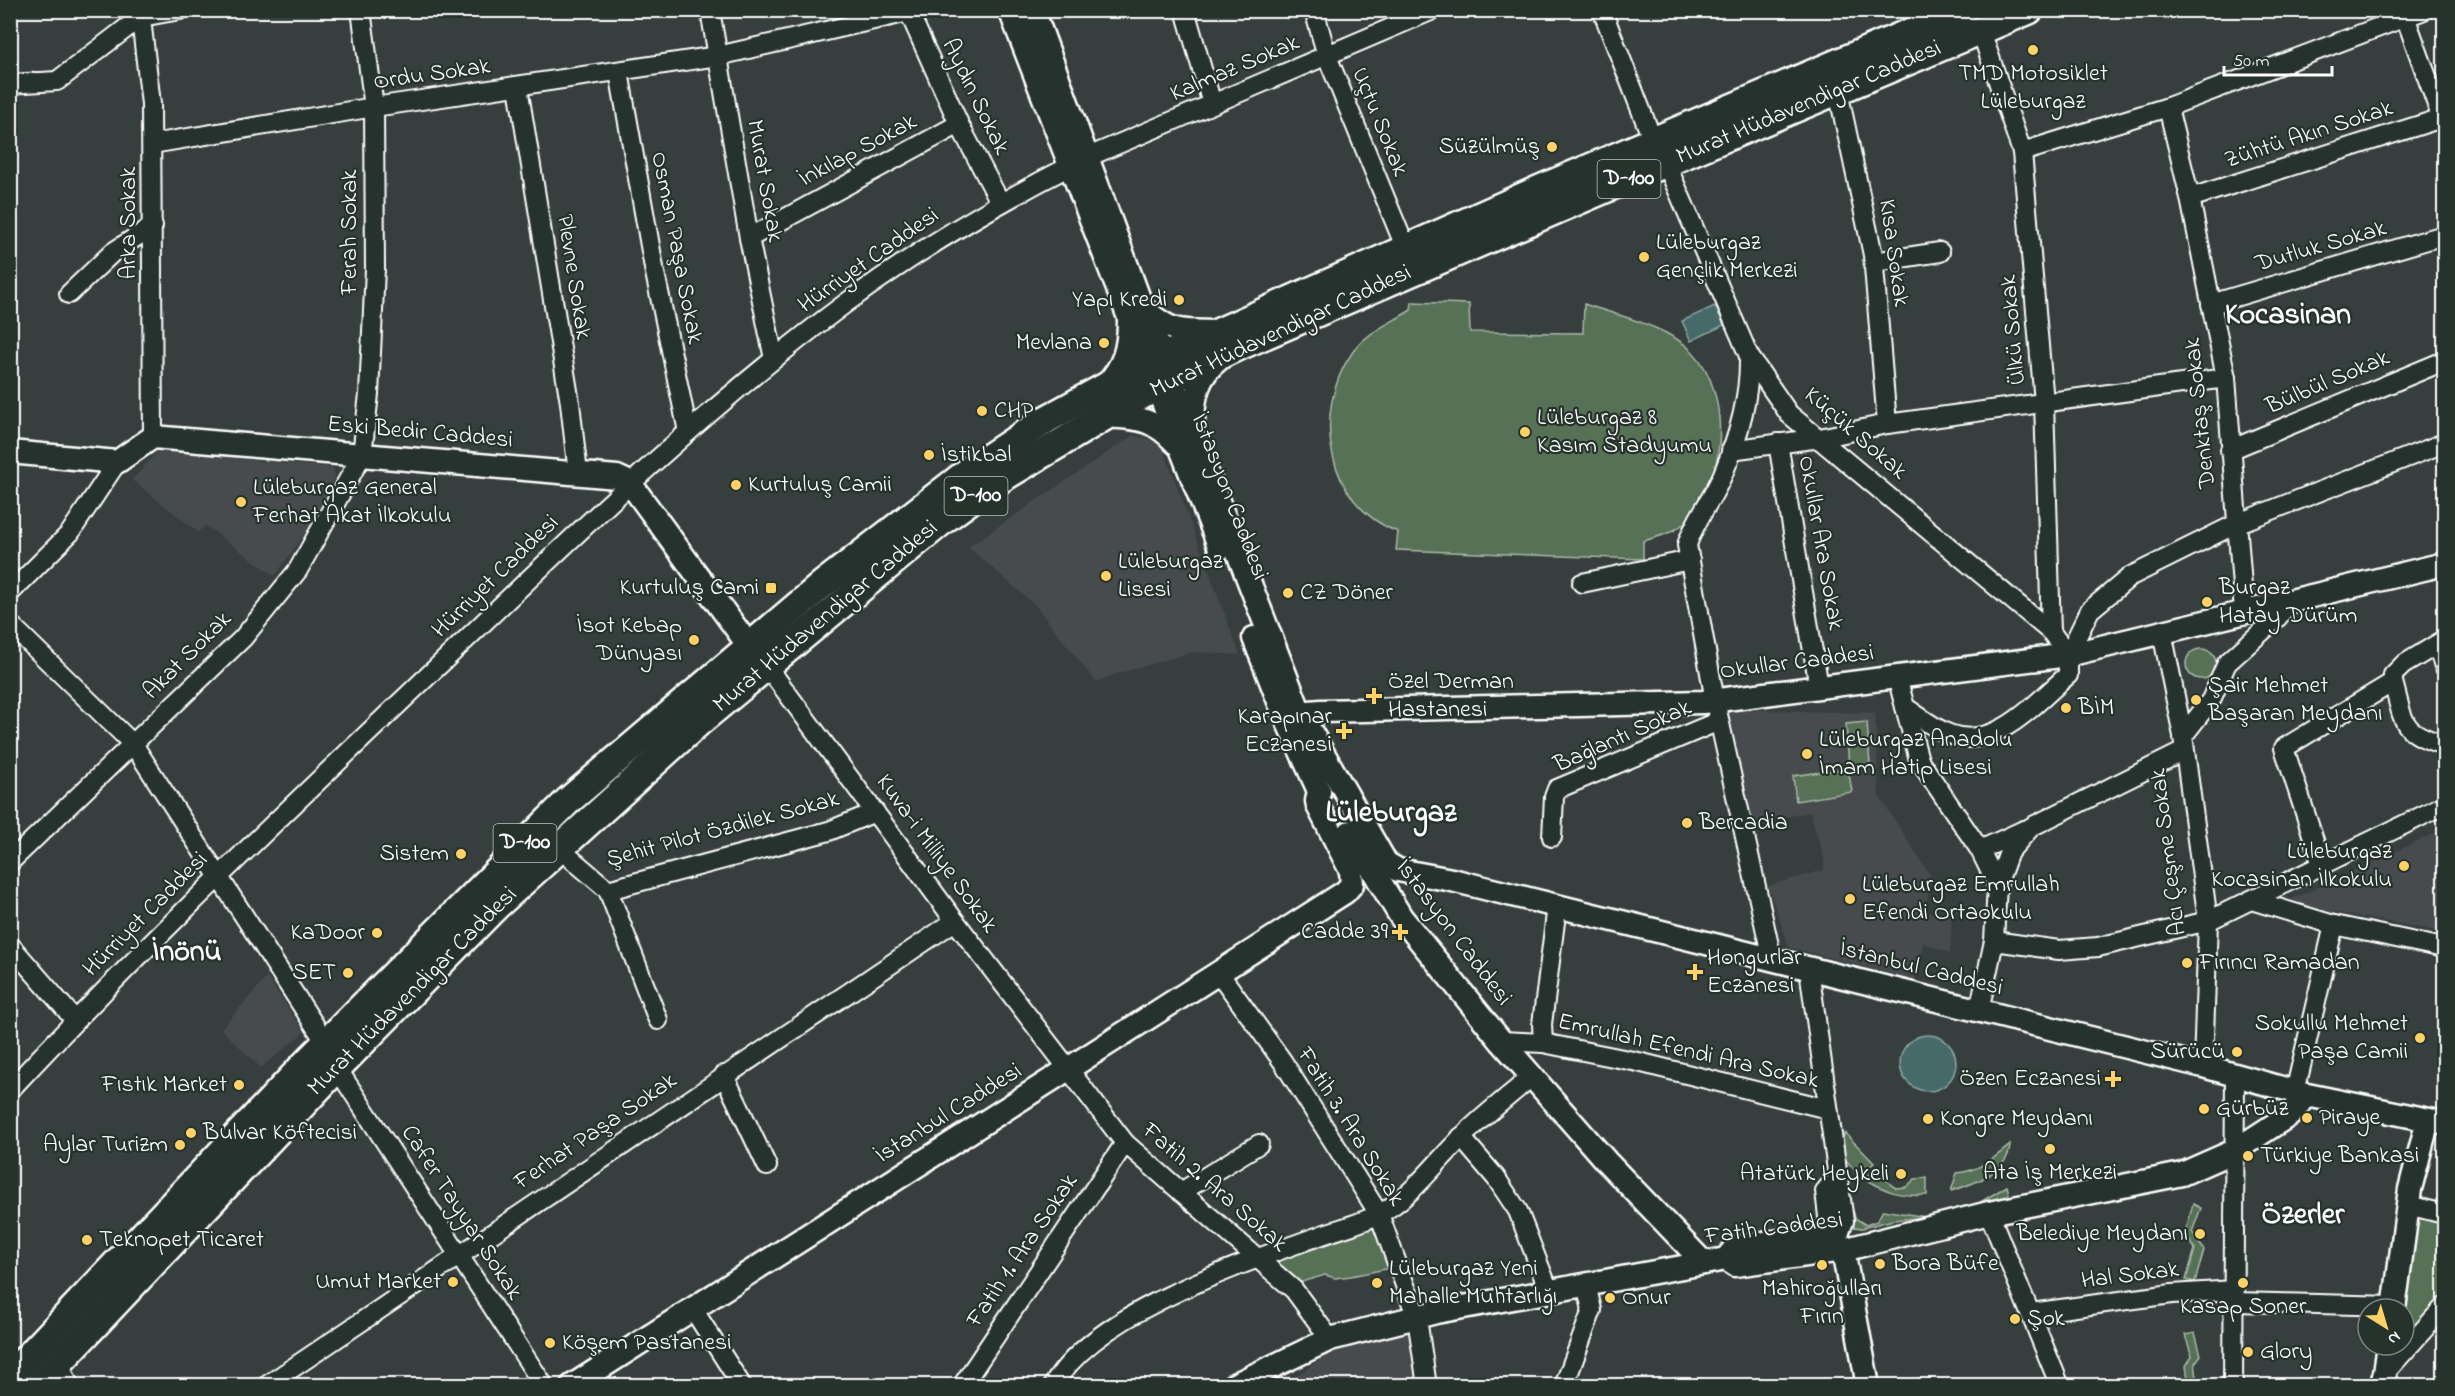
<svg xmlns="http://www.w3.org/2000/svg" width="2455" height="1396" font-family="'Indie Flower',sans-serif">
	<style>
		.built { fill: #474b4d }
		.green { fill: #577156; stroke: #abb8aa; stroke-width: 1.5 }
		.water { fill: #456a68; stroke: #8fa6a4; stroke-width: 1.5 }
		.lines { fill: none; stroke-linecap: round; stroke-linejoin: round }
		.minor-casing { stroke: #fff; stroke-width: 22 }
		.major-casing { stroke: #fff; stroke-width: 27 }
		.highway-casing { stroke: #fff; stroke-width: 32 }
		.minor { stroke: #26332d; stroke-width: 18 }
		.major { stroke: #26332d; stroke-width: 22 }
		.highway { stroke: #26332d; stroke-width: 27 }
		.poi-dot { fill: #ffd166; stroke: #26332d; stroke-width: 2 }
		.labels { text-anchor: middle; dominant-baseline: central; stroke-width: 4.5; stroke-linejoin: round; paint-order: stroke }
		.shield { fill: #26332d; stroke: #bec2c0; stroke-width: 1.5 }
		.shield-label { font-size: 22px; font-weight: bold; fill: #fff }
		.street-label { font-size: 24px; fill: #fff; stroke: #26332d }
		.poi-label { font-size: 24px; fill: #fff; stroke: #26332d; text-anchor: start }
		.district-label { font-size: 30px; font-weight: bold; fill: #fff; stroke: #26332d }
	</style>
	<rect width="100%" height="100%" fill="#373f3e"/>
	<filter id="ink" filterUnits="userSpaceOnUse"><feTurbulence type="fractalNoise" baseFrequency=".0167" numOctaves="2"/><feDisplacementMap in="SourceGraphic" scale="12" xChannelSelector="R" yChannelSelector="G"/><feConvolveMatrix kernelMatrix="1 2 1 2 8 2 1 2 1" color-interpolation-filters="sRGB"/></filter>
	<g filter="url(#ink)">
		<g class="built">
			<polygon points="1132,436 1160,441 1240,655 1193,652 1119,673 1096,682 1035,605 968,547"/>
			<polygon points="158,451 333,468 335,477 310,526 275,576 205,525 198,532 132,480"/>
			<polygon points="1726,709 1875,713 1879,796 1932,878 1924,912 1952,915 1950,953 1923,943 1915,980 1789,947 1768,886 1824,870 1824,858 1810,812 1753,823"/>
			<polygon points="2444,829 2444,932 2284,903"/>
			<polygon points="267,977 304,1032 261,1068 221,1029"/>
			<polygon points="1412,1330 1421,1385 1282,1386 1335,1349"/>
		</g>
		<g class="green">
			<path d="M1412,302L1469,304L1470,332L1583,333L1584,304C1616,315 1667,326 1692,351C1734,394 1727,494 1678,528C1667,535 1655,538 1643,541V559L1396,550L1398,532C1326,505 1311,412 1352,353C1366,332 1391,323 1411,310Z"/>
			<circle cx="2201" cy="664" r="15"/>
			<polygon points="1867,722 1870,766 1849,767 1846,724"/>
			<polygon points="1848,768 1852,792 1796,801 1793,776"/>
			<polygon points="1845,1133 1874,1163 1859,1175 1837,1150"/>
			<path d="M2010,1145C2009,1172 1973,1184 1951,1191L1957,1173C1979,1171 1994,1158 2010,1145Z"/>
			<path d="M1876,1167L1891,1185L1896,1188L1906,1187L1915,1179L1927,1178V1195C1899,1197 1888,1192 1865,1179Z"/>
			<polygon points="2007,1186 2009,1194 2006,1203 1947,1212 1979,1203"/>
			<polygon points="2193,1204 2201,1208 2192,1232 2204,1250 2195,1282 2186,1280 2195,1249 2185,1233"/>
			<polygon points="2408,1205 2444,1214 2444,1307 2385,1373 2404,1345"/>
			<polygon points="1853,1210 1855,1218 1866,1225 1877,1221 1883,1210 1926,1217 1893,1220 1862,1228 1854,1227"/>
			<polygon points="1373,1221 1391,1268 1351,1276 1335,1278 1325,1275 1295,1284 1274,1258"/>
			<polygon points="2195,1333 2201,1355 2195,1363 2198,1385 2189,1385 2186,1366 2192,1356 2185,1335"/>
		</g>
		<g class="water">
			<polygon points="1715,306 1724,325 1691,341 1682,321"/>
			<circle cx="1928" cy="1063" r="28"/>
		</g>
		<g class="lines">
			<defs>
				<g id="minor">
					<polyline points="140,10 151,104 153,437"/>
					<polyline points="710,10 749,238 774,359"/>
					<polyline points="908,10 959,124 1000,202"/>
					<polyline points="1185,10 1212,104"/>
					<polyline points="1314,10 1327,56 1406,249"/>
					<polyline points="1602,10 1653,141"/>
					<polyline points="2406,19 2444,124"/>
					<polyline points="1981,31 2022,152 2044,402 2051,632"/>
					<polyline points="619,72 654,268 688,432"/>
					<polyline points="10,84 57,81 141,17 180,10"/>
					<polyline points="518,87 570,403 578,474"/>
					<polyline points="1838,91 1873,255 1887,424"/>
					<polyline points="2168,107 2190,198 2226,378 2244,612"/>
					<polyline points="152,144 374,107 718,56 917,10"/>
					<polyline points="2022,152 2168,107 2424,10"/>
					<polyline points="1088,157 1433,10"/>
					<polyline points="1666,163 1749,356 1789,414 2051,632 2068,655"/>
					<polyline points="2190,198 2442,118"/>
					<polyline points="749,238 959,124"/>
					<polyline points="1874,262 1940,252"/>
					<polyline points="69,294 113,252 153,226"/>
					<polyline points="2211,304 2444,235"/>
					<path d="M1749,356C1750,395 1738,438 1723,474C1713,499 1695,519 1687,545L1715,701L1772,959"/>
					<polyline points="1778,443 1819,687"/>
					<polyline points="1731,450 1820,438 1887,424 2226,378"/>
					<polyline points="2230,450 2444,361"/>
					<polyline points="1582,583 1690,560"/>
					<polyline points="10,593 70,533 117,462"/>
					<polyline points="10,624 133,744 326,1043"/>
					<polyline points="2162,632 2183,736 2208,921 2203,1066"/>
					<path d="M2444,640L2403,665L2393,675V682C2405,725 2400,731 2444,745"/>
					<polyline points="2437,645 2444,666"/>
					<polyline points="767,666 955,921 1125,1143 1294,1290 1330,1339"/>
					<path d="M1897,677L1905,707C1919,716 1933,728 1949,734C1995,752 2035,703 2068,675V655L2090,610L2131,576L2236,524L2444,443"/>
					<polyline points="1905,707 1919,760 1980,850 1997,885"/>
					<polyline points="2183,736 2211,700 2227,663 2278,617 2292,599"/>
					<polyline points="1552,837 1554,797 1557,789 1719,721"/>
					<polyline points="560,849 608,890"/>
					<polyline points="1980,850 2024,830"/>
					<polyline points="10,862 243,638 298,570 362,455 369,394 375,269 374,107 361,10"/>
					<polyline points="2322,865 2284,748 2393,682"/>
					<polyline points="608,890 829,831 875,812"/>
					<polyline points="608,890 658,1020"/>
					<polyline points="2251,900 2334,925 2444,948"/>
					<polyline points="1994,941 2059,950 2098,947 2208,921 2444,805"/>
					<polyline points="10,945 75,1020"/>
					<polyline points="1809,969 1844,1221 1841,1229 1838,1232"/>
					<polyline points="1219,973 1283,1062 1379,1214 1417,1318 1427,1386"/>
					<polyline points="1979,1011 1994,941 1997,885 2009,852 2031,827 2184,751"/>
					<polyline points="1501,1041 1543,1043 1638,1062 1828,1109"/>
					<polyline points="1543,1043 1542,1024 1557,906"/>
					<polyline points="337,1068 544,1386"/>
					<polyline points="724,1075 767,1166"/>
					<path d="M10,1090C145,944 290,808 433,671C567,543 698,413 846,303C917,251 992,206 1070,166"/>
					<polyline points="2295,1092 2334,925"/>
					<polyline points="1461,1137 1496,1178 1518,1211 1549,1291"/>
					<polyline points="1181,1192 1259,1144"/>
					<polyline points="2408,1205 2444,1214"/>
					<polyline points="1989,1213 2060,1386"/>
					<polyline points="1838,1232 1829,1225 1825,1191 1829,1186 1838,1185"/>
					<polyline points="2235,1302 2394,1306"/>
					<polyline points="693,1309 742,1386"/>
					<polyline points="2031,1313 2172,1294 2235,1290"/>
					<polyline points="59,1363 69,1386"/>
					<polyline points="2385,1373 2444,1307"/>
					<polyline points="266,1386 955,921"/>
					<polyline points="962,1386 1125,1143"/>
					<path d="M1053,1386C1093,1313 1244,1263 1319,1236C1338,1229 1360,1224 1379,1214C1412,1197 1435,1163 1462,1137C1483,1116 1508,1097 1531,1077"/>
					<polyline points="1564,1386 1592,1310 1586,1284"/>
					<polyline points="2233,1386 2235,1075"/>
				</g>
				<g id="major">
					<polyline points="1010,10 1147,364"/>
					<polyline points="1033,10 1142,307 1163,357"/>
					<path d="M1145,310C1173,334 1180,331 1216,332"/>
					<polyline points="1171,380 1300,713 1386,863 1398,870 1452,880 2203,1066 2307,1095 2444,1123"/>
					<path d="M1106,385C1124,366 1129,348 1129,321"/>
					<polyline points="1157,387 1220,548"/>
					<path d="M1106,416C1139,418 1153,418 1176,443"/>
					<path d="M1193,425C1193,398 1197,376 1219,359"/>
					<polyline points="10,452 117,462 153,437 617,477 630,483 749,646"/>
					<polyline points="1254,638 1284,714 1319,791"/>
					<polyline points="1284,714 1321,711 1703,702 2068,655 2444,564"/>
					<polyline points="1350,832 1401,917 1501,1041 1606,1161 1704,1263"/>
					<polyline points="1843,1250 1868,1386"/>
					<polyline points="1726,1259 1735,1248 1838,1232"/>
					<polyline points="2394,1309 2410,1189 2428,1120"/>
					<polyline points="572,1386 1345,892 1352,884 1351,871 1318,806 1317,801 1319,791"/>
					<polyline points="1232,1386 1330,1339 1436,1312 1726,1259 1735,1265 1843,1250 1989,1213 2182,1174 2234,1151 2291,1114 2307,1095"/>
					<polyline points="2381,1386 2385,1373 2389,1345"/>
				</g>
				<g id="highway">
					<polyline points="10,1376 309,1060 568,801 822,585 973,468 1047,419 1147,364 1547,186 1963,10"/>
					<polyline points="37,1386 337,1068 495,907 699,722 942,521 992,484 1134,399 1230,350 1684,155 2029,10"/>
				</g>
			</defs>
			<use href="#minor" class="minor-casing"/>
			<use href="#major" class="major-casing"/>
			<use href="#highway" class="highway-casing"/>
			<use href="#minor" class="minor"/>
			<use href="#major" class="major"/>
			<use href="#highway" class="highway"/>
		</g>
	</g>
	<g class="poi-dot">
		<circle cx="2033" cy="50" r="6"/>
		<circle cx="1552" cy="147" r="6"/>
		<circle cx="1644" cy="257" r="6"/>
		<circle cx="1179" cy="300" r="6"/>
		<circle cx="1104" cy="343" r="6"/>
		<circle cx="982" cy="411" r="6"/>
		<circle cx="1525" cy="432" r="6"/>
		<circle cx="929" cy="455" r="6"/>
		<circle cx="736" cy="485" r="6"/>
		<circle cx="241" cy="502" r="6"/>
		<circle cx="1106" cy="576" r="6"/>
		<rect x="765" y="582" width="12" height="12" rx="3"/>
		<circle cx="1288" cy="593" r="6"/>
		<circle cx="2207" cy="602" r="6"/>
		<circle cx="694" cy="640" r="6"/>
		<path d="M1371 687h6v6h6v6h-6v6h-6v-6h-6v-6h6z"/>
		<circle cx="2196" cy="700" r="6"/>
		<circle cx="2066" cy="708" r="6"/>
		<path d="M1341 722h6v6h6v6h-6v6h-6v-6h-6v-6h6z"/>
		<circle cx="1807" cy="754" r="6"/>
		<circle cx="1687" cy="823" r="6"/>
		<circle cx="461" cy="854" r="6"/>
		<circle cx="2404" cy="866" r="6"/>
		<circle cx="1850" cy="899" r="6"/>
		<path d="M1397 923h6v6h6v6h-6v6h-6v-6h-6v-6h6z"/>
		<circle cx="377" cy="933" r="6"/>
		<circle cx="2187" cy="963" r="6"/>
		<path d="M1692 963h6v6h6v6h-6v6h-6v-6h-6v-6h6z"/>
		<circle cx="348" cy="973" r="6"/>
		<circle cx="2420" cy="1038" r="6"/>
		<circle cx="2237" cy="1052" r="6"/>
		<path d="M2110 1070h6v6h6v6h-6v6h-6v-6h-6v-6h6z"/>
		<circle cx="239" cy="1085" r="6"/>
		<circle cx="2204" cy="1109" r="6"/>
		<circle cx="2307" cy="1118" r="6"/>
		<circle cx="1928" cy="1119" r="6"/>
		<circle cx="191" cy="1133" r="6"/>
		<circle cx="180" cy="1145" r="6"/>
		<circle cx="2050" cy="1149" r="6"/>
		<circle cx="2248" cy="1156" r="6"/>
		<circle cx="1901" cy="1174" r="6"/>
		<circle cx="2200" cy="1234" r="6"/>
		<circle cx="87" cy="1240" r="6"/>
		<circle cx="1880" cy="1264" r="6"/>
		<circle cx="1822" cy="1265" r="6"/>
		<circle cx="453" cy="1282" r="6"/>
		<circle cx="1377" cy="1283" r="6"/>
		<circle cx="2243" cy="1283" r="6"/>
		<circle cx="1610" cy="1298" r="6"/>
		<circle cx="2015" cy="1319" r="6"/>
		<circle cx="550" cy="1343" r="6"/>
		<circle cx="2248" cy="1352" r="6"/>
	</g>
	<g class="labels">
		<g class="shield">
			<rect x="1597.5" y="160" width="63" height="38" rx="4.5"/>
			<rect x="944.5" y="477" width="63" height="38" rx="4.5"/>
			<rect x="493.5" y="824" width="63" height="38" rx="4.5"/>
		</g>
		<g class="shield-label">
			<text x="1629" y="179">D-100</text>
			<text x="976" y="496">D-100</text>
			<text x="525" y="843">D-100</text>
		</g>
		<g class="street-label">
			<text transform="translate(1235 69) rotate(-23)">Kalmaz Sokak</text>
			<text transform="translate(432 75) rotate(-8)">Ordu Sokak</text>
			<text transform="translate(975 97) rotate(64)">Aydın Sokak</text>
			<text transform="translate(1809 103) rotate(-23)">Murat Hüdavendigar Caddesi</text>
			<text transform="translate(1379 122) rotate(68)">Uçtu Sokak</text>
			<text transform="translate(2309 135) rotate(-18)">Zühtü Akın Sokak</text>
			<text transform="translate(858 151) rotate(-28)">İnkılap Sokak</text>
			<text transform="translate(764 181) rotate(80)">Murat Sokak</text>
			<text transform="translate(129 223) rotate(-90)">Arka Sokak</text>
			<text transform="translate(350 232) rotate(-90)">Ferah Sokak</text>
			<text transform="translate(2321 247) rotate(-16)">Dutluk Sokak</text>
			<text transform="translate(676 248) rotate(79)">Osman Paşa Sokak</text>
			<text transform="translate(1893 253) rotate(82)">Kısa Sokak</text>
			<text transform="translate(869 261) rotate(-35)">Hürriyet Caddesi</text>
			<text transform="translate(573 277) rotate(81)">Plevne Sokak</text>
			<text transform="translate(2014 330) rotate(-95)">Ülkü Sokak</text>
			<text transform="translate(1281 332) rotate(-25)">Murat Hüdavendigar Caddesi</text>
			<text transform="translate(2328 383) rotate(-23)">Bülbül Sokak</text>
			<text transform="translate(2201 413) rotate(-96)">Denktaş Sokak</text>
			<text transform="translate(420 433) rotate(5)">Eski Bedir Caddesi</text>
			<text transform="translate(1855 434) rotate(41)">Küçük Sokak</text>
			<text transform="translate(1229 497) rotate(69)">İstasyon Caddesi</text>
			<text transform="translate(1820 543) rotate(80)">Okullar Ara Sokak</text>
			<text transform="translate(496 577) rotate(-44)">Hürriyet Caddesi</text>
			<text transform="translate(826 617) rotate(-40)">Murat Hüdavendigar Caddesi</text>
			<text transform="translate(188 656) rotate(-45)">Akat Sokak</text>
			<text transform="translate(1797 663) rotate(-7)">Okullar Caddesi</text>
			<text transform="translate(1623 737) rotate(-24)">Bağlantı Sokak</text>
			<text transform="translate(723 830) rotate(-15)">Şehit Pilot Özdilek Sokak</text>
			<text transform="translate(2169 852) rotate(-97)">Acı Çeşme Sokak</text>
			<text transform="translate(936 854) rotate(54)">Kuva-i Milliye Sokak</text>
			<text transform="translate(146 915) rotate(-45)">Hürriyet Caddesi</text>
			<text transform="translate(1453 933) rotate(53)">İstasyon Caddesi</text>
			<text transform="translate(1921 969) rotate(14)">İstanbul Caddesi</text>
			<text transform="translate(413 992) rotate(-45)">Murat Hüdavendigar Caddesi</text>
			<text transform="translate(1688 1052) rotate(13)">Emrullah Efendi Ara Sokak</text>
			<text transform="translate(949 1114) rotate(-32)">İstanbul Caddesi</text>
			<text transform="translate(1350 1127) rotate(58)">Fatih 3. Ara Sokak</text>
			<text transform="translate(596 1132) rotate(-34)">Ferhat Paşa Sokak</text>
			<text transform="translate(1214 1188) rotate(41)">Fatih 2. Ara Sokak</text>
			<text transform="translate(461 1213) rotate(57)">Cafer Tayyar Sokak</text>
			<text transform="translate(1774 1229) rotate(-7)">Fatih Caddesi</text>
			<text transform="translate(1023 1251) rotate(-56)">Fatih 1. Ara Sokak</text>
			<text transform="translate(2130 1276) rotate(-7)">Hal Sokak</text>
		</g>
		<g class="poi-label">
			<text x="2033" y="74" text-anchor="middle">TMD Motosiklet<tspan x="2033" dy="28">Lüleburgaz</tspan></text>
			<text x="1540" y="147" text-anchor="end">Süzülmüş</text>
			<text x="1656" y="243">Lüleburgaz<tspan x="1656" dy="28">Gençlik Merkezi</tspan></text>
			<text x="1167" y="300" text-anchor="end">Yapı Kredi</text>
			<text x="1092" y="343" text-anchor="end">Mevlana</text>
			<text x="994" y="411">CHP</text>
			<text x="1537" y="418">Lüleburgaz 8<tspan x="1537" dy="28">Kasım Stadyumu</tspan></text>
			<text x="941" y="455">İstikbal</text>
			<text x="748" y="485">Kurtuluş Camii</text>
			<text x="253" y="488">Lüleburgaz General<tspan x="253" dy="28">Ferhat Akat İlkokulu</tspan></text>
			<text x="1118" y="562">Lüleburgaz<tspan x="1118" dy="28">Lisesi</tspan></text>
			<text x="759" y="588" text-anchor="end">Kurtuluş Cami</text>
			<text x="2219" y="588">Burgaz<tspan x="2219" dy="28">Hatay Dürüm</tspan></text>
			<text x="1300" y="593">CZ Döner</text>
			<text x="682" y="626" text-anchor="end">İsot Kebap<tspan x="682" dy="28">Dünyası</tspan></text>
			<text x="1388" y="682">Özel Derman<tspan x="1388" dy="28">Hastanesi</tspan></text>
			<text x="2208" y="686">Şair Mehmet<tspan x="2208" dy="28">Başaran Meydanı</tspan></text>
			<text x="2078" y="708">BİM</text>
			<text x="1332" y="717" text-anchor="end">Karapınar<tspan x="1332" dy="28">Eczanesi</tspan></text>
			<text x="1819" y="740">Lüleburgaz Anadolu<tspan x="1819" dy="28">İmam Hatip Lisesi</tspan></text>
			<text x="1699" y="823">Bercadia</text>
			<text x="2392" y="852" text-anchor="end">Lüleburgaz<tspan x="2392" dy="28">Kocasinan İlkokulu</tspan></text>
			<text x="449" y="854" text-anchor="end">Sistem</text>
			<text x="1862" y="885">Lüleburgaz Emrullah<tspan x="1862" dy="28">Efendi Ortaokulu</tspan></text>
			<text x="1388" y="932" text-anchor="end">Cadde 39</text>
			<text x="365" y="933" text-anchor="end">KaDoor</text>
			<text x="1707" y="958">Hongurlar<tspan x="1707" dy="28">Eczanesi</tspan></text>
			<text x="2199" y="963">Fırıncı Ramadan</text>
			<text x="336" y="973" text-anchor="end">SET</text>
			<text x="2408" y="1024" text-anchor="end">Sokullu Mehmet<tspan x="2408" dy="28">Paşa Camii</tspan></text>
			<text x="2225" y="1052" text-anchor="end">Sürücü</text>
			<text x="2101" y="1079" text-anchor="end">Özen Eczanesi</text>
			<text x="227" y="1085" text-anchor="end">Fıstık Market</text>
			<text x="2216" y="1109">Gürbüz</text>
			<text x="2319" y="1118">Piraye</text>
			<text x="1940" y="1119">Kongre Meydanı</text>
			<text x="203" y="1133">Bulvar Köftecisi</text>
			<text x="168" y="1145" text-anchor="end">Aylar Turizm</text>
			<text x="2260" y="1156">Türkiye Bankasi</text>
			<text x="2050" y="1173" text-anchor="middle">Ata İş Merkezi</text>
			<text x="1889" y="1174" text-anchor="end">Atatürk Heykeli</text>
			<text x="2188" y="1234" text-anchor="end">Belediye Meydanı</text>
			<text x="99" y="1240">Teknopet Ticaret</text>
			<text x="1892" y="1264">Bora Büfe</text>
			<text x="1389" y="1269">Lüleburgaz Yeni<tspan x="1389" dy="28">Mahalle Muhtarlığı</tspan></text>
			<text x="441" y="1282" text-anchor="end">Umut Market</text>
			<text x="1822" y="1289" text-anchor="middle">Mahiroğulları<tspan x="1822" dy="28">Fırın</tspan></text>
			<text x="1622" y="1298">Onur</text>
			<text x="2243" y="1307" text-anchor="middle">Kasap Soner</text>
			<text x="2027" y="1319">Şok</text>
			<text x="562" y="1343">Köşem Pastanesi</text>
			<text x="2260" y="1352">Glory</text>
		</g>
		<g class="district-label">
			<text x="2288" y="316">Kocasinan</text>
			<text x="1391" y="814">Lüleburgaz</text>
			<text x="187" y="953">İnönü</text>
			<text x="2303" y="1216">Özerler</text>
		</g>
	</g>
	<rect width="2455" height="1396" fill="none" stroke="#26332d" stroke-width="36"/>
	<rect x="18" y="18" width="2419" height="1360" fill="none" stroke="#fff" stroke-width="2" filter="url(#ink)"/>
	<g transform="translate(2386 1327) rotate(143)"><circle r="28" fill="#26332d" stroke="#7d8581" stroke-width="1.5"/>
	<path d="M0-4.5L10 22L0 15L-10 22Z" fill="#ffd166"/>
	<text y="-9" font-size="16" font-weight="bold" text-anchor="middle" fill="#ffffff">N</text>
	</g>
	<path d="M2224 66v9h108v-9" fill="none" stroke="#ffffff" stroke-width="3"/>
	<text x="2233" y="66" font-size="18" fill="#ffffff" stroke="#26332d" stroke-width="4.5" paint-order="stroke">50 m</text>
</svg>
